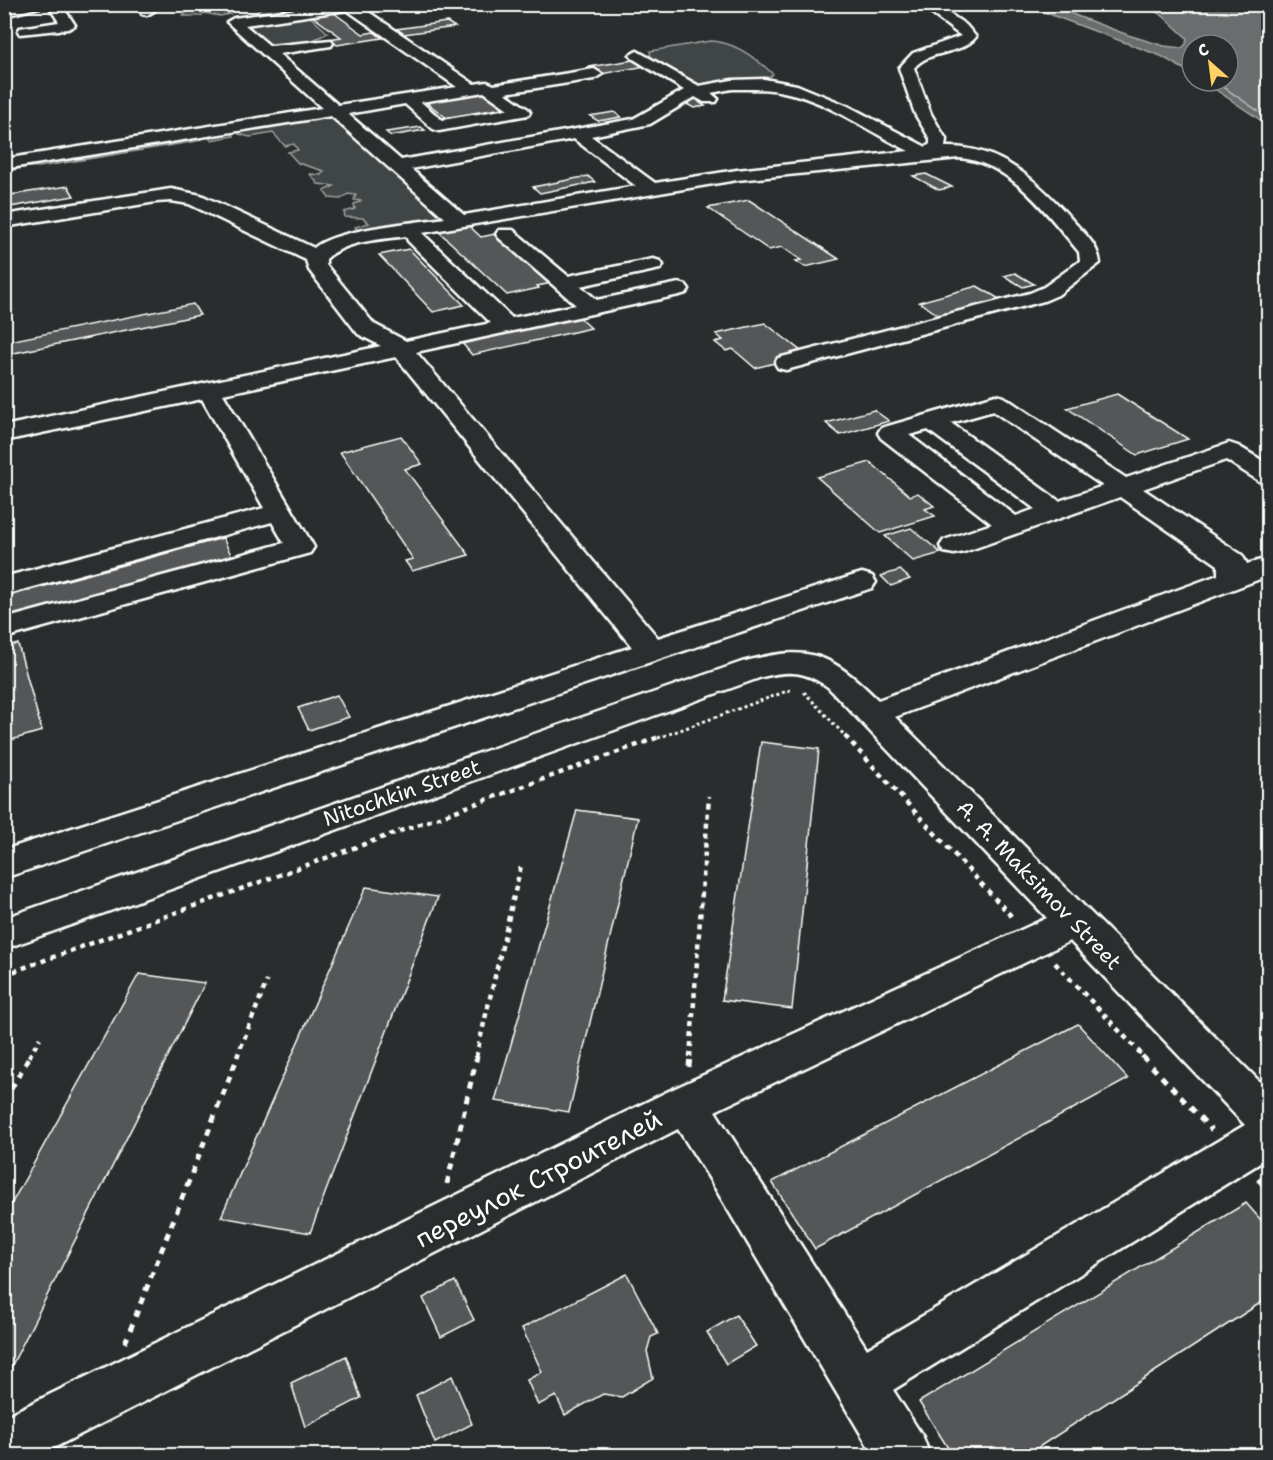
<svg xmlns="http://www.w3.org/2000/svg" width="1273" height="1460" font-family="'Shantell Sans',sans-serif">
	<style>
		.green { fill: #414445; stroke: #a0a2a2; stroke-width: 1.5 }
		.water { fill: #6a6c6d; stroke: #a6a7a7; stroke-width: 1.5 }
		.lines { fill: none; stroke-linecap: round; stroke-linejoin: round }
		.shore { stroke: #c3c4c5; stroke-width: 1.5 }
		.building { fill: #555758; stroke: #fff; stroke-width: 1.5 }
		.minor-casing { stroke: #fff; stroke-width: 5 }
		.path-far2 { stroke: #fff; stroke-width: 3; stroke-dasharray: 3 3; stroke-linecap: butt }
		.path-far1 { stroke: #fff; stroke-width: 4.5; stroke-dasharray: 5 5; stroke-linecap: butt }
		.path { stroke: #fff; stroke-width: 5; stroke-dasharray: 7 7; stroke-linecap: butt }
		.minor { fill: #2a2d2e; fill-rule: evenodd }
		.labels { text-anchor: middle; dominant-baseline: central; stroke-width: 5; stroke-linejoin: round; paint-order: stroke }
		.street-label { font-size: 21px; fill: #fff; stroke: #2a2d2e }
		.near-street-label { font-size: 26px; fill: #fff; stroke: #2a2d2e }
	</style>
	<rect width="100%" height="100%" fill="#2a2d2e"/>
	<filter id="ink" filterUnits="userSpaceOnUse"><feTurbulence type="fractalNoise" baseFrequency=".0167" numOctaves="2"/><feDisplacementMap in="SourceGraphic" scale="12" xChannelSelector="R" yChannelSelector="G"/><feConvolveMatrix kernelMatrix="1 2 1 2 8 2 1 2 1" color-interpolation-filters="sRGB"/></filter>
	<g filter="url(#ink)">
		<g class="green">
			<polygon points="279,4 336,5 251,18 263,6"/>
			<polygon points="151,5 203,5 203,8 226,5 235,6 220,9 230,14 220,16 204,13 201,16 183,16 194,6 157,9"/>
			<polygon points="307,14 328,33 302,45 270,47 244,23"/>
			<path d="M710,41C733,41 757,59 773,74L770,77L701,86L651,57L650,51Z"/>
			<polygon points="333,115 443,215 438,220 377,232 358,230 355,227 369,223 363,218 345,217 344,212 355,209 354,204 362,201 354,200 356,195 348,194 341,199 329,198 324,191 334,186 318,184 310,174 321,175 324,171 298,163 288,152 298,150 294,144 285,146 273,133 250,137 239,134 240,132 232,133 234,136 211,140 208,137"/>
			<path d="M200,136L202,138L197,141L39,167C27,165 17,170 5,172V166Z"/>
		</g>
		<polygon class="water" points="1025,5 1054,5 1077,16 1128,35 1164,46 1182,48 1186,44 1187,38 1163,16 1145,5 1268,5 1268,125 1203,81 1228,81 1228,45 1192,45 1192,74 1161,56"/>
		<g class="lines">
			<polyline class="shore" points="1215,81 1268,118"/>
		</g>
		<g class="building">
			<polygon points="334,13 363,34 374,32 382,38 337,45 329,39 341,37 312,16"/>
			<polygon points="447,22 455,27 404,34 396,29"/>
			<polygon points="633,60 646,66 601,74 589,67"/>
			<polygon points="482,92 487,96 493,94 512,108 448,119 426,102"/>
			<polygon points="700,98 707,102 700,103 705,106 694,108 681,101"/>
			<polygon points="614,112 621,117 598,121 590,116"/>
			<polygon points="421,127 425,130 391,136 386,132"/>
			<polygon points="926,174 952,187 939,190 913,176"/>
			<polygon points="588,176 595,182 540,193 533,187"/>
			<polygon points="68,186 74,196 4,208 4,196"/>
			<polygon points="749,200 839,259 805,267 796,261 801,260 782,247 769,250 708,208"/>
			<polygon points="467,224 481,237 495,234 552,283 537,286 539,288 507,295 437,230"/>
			<polygon points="409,249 464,305 433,312 379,255"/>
			<polygon points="1015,273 1034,284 1023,287 1004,276"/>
			<polygon points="977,286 1003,301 943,318 919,302"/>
			<polygon points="193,304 200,315 4,355 4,342"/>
			<polygon points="579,317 591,328 472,355 462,343"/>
			<polygon points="765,323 806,355 755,368 733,349 726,351 715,342 723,340 716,334"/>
			<polygon points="1117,394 1188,439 1137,455 1067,408"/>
			<polygon points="874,410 889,421 840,435 826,423"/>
			<polygon points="401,436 422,464 405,469 469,555 412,571 405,561 413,559 340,452"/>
			<polygon points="870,462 910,496 918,493 934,506 925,509 935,516 880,533 817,477"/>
			<polygon points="911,528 941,553 913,561 885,536"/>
			<polygon points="223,538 232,557 4,619 4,597"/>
			<polygon points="900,570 910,579 891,586 881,576"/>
			<polygon points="18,644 42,731 4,742 4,648"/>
			<polygon points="337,695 349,717 309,730 298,708"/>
			<polygon points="761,742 819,749 792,1009 722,1000"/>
			<polygon points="577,810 638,818 569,1112 495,1101"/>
			<polygon points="366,887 438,897 310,1233 221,1217"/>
			<polygon points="139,974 205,983 10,1369 4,1368 4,1217"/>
			<polygon points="1078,1024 1128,1079 815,1249 772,1182"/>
			<polygon points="1246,1203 1268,1228 1268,1298 1025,1456 953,1456 919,1402"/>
			<polygon points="627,1274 658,1334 651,1337 647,1351 653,1378 622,1397 603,1394 565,1415 556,1396 538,1405 527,1380 542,1372 522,1328"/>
			<polygon points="455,1281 474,1320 441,1337 423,1298"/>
			<polygon points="736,1315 756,1346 726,1364 707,1332"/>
			<polygon points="346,1356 361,1398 305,1427 291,1383"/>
			<polygon points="452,1376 472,1424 435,1443 416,1395"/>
		</g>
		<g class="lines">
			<defs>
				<g id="minor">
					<polygon points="21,4 61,4 75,25 68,29 20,34 18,31 20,28 59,22 48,5 4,16 4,8"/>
					<polygon points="136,4 149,4 154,11 147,15 142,14"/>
					<path d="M332,4H357L474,84L487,82L494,85L594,69L602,74L594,79L505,93L528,109L530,112L528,115L439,131L433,129L405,104L348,114L401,160L633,119L684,90L632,58L630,55L637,51L699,86L732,80L764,79L797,85L848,106L926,147L930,144V139L915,114L899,68L913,53L961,36L919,4H935L966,25L976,37C960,56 929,49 914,68L931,114L946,139L945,147C1000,145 1040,183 1073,221C1085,234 1098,245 1100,263L1058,295L1044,301L786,370L778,368L775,363L778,358L1030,293L1044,287L1080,261L1079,252C1048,215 1011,162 959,158L737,180L422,233L512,318L576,305L499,238L496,234L499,230H513L568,276L653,259L660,261L663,265L660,269L580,286L597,300L679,283L686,285L689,289L686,293L679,295L416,352L658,638L852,576L862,573L872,576L876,582L872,588L4,878V850L632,647L396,357L223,394L314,547L310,553L4,638V619L284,543L272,522L4,595V577L264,508L202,399L4,441V426L381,346L358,334L309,270L306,260L189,204L171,201L156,202L4,227V215L171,189L201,195L314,248C336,229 413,223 445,218L331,116L4,169V159L322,108L227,22L234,18ZM347,10L457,87L338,105L279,54L331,46L333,43L331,40L270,46L245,25ZM732,89C751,89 769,88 788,93C831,103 869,132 909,151L737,170L655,183L591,136L650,124L695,97L704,102H716L718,99L711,93ZM484,92L508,109L442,120L421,102ZM574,139L636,186L464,215L411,169ZM406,236L408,241L491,323L406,341L374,324L326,265V259C346,240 380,240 406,236Z"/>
					<path d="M996,395L1004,397L1126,478L1229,443L1238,446L1268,464V483L1259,481L1226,460L1143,489L1242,555L1247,564L1268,558V576L895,717L1268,1090V1158L893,1390L923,1437L930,1456H874L708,1176L678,1129L38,1456H4V1417L671,1090L1047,918L828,687C804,671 790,670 762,677L4,949V918L742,662C809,644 829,652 878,700L1218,575V565L1120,497L964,552L954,554L944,552L940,546L944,540L992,524L881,438L878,433L881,428ZM993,411L1103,486L1059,501L951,423ZM928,430L1035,509L1016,516L909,435ZM1070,941L1245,1125L867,1349L715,1111Z"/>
				</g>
			</defs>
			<use href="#minor" class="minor-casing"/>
			<g class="path-far2">
				<polyline points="804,692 847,738"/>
				<polyline points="658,738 793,689"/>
			</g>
			<g class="path-far1">
				<polyline points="845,736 1013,918"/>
				<polyline points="1055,963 1144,1057"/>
				<polyline points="4,975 662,736"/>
				<polyline points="29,1057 40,1038"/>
				<polyline points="237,1057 267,981"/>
				<polyline points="476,1057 521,866"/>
				<polyline points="690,1057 709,796"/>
			</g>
			<g class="path">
				<polyline points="1142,1056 1212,1130"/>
				<polyline points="689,1067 690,1056"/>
				<polyline points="4,1101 30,1056"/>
				<polyline points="1258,1179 1268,1190"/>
				<polyline points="447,1184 477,1056"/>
				<polyline points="125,1343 238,1056"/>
			</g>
			<use href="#minor" class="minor"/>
		</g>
	</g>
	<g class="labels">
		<g class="street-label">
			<text transform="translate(402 793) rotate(-19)">Nitochkin Street</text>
			<text transform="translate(1039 885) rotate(46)">A. A. Maksimov Street</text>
		</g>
		<g class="near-street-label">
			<text transform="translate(538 1178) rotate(-27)">переулок Строителей</text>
		</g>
	</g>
	<rect width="1273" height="1460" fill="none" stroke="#2a2d2e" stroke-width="24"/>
	<rect x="12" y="12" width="1249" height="1436" fill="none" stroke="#fff" stroke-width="2" filter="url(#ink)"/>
	<g transform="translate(1210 63) rotate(332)"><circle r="28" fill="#2a2d2e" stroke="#7f8182" stroke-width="1.5"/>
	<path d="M0-4.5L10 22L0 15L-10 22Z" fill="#ffd166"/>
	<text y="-9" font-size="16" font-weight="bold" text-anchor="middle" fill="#ffffff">С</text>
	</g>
</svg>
